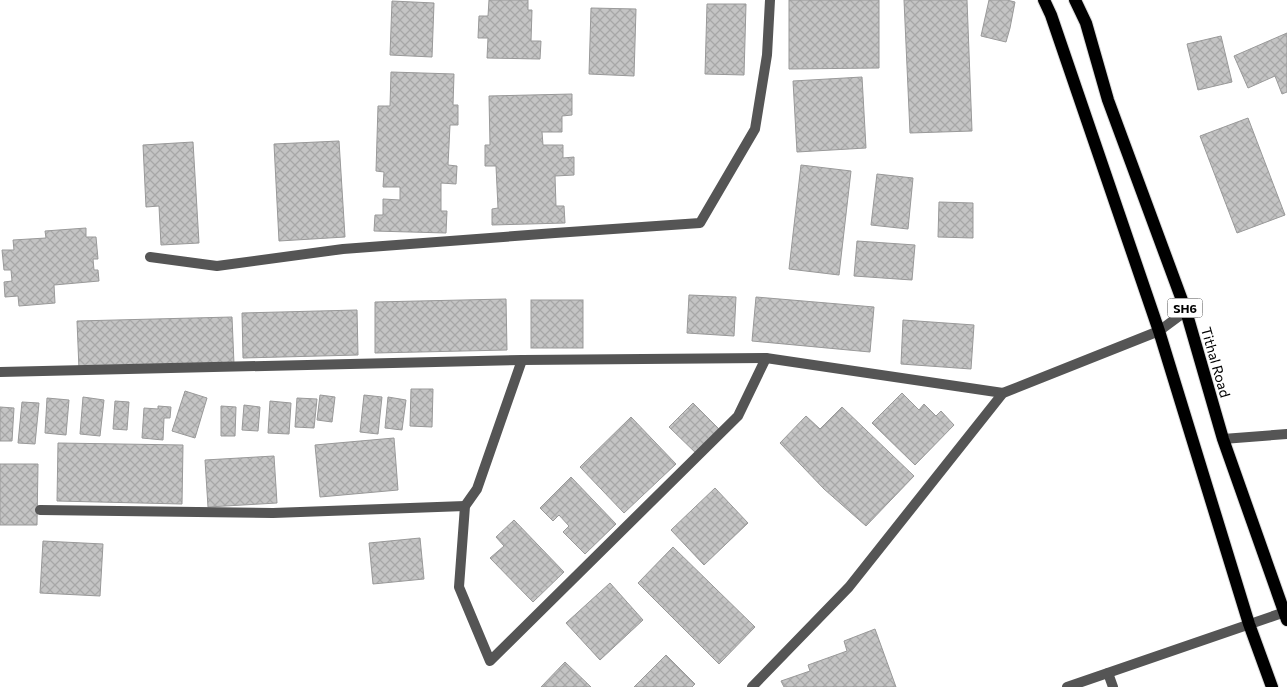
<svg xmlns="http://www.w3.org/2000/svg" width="1287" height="687" font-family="Commissioner,sans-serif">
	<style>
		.building { fill: url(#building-cross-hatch); stroke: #999 }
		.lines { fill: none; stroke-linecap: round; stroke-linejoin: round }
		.primary-casing { stroke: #dbdbdb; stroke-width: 14 }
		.minor { stroke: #555; stroke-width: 10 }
		.tertiary { stroke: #555; stroke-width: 10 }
		.primary { stroke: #000; stroke-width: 12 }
		.labels { text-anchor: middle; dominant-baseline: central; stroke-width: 4; stroke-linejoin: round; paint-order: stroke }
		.shield { fill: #fff; stroke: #4c4c4c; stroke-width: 1 }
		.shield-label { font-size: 12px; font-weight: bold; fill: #000 }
		.street-label { font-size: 14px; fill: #000; stroke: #fff }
	</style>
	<defs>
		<pattern id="building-cross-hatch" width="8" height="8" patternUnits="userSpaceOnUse" patternTransform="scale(1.25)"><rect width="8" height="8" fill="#c4c4c4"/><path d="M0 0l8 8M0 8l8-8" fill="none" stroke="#a7a7a7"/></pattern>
	</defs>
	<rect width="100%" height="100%" fill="#fff"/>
	<g class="building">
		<polygon points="489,0 528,0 528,10 532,10 531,41 541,41 540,59 487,58 488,38 478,38 479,16 488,16"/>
		<polygon points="789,0 879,0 879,68 789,69"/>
		<polygon points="904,0 967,0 972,131 910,133"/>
		<polygon points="989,0 1007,0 1015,2 1010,28 1006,42 981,36"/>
		<polygon points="392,1 434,3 432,57 390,55"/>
		<polygon points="707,4 746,4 744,75 705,74"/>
		<polygon points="591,8 636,9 634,76 589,74"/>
		<polygon points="1287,33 1287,92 1282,94 1275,76 1248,88 1234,56"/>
		<polygon points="1221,36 1232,82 1198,90 1187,44"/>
		<polygon points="391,72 454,74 453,105 458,105 458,125 450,125 448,165 457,166 456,184 441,183 441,211 447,211 446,233 374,231 375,215 383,215 383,199 400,200 400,187 383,187 384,172 376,171 378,106 390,106"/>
		<polygon points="862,77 866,148 797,152 793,81"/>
		<polygon points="572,94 572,115 562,116 562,132 542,132 543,145 563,145 563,158 574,157 574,175 555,176 556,206 564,206 565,223 492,225 492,209 498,208 496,166 485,166 485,145 490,145 489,96"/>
		<polygon points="1248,118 1285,215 1237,233 1200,136"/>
		<polygon points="339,141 345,237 279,241 274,144"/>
		<polygon points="193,142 199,243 161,245 159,206 146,207 143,145"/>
		<polygon points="801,165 851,171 839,275 789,269"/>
		<polygon points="877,174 913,178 908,229 871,225"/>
		<polygon points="939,202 973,203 973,238 938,237"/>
		<polygon points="86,228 86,237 96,237 98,259 93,259 94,270 98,270 99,281 54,285 55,303 19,306 18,296 5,297 4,282 12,281 11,270 4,270 2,250 14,250 13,240 46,238 45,231"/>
		<polygon points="857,241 915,245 912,280 854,276"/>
		<polygon points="689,295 736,297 734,336 687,333"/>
		<polygon points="756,297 874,307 870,352 752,341"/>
		<polygon points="506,299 507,350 375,353 375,302"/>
		<rect x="531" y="300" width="52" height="48"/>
		<polygon points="357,310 358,355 243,358 242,313"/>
		<polygon points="232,317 234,364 79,369 77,321"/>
		<polygon points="903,320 974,325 971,369 901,364"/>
		<polygon points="411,389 433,389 432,427 410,426"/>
		<polygon points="185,391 207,398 195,438 172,431"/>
		<polygon points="902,393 919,410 924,404 936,416 941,411 954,425 915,465 872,423"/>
		<polygon points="320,395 335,397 332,422 317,420"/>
		<polygon points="364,395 382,397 378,434 360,432"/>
		<polygon points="83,397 104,400 100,436 80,434"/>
		<polygon points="388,397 406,400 402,430 385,428"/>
		<polygon points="47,398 69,400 66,435 45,433"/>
		<polygon points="297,398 317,399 314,428 295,427"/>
		<polygon points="115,401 129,402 127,430 113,429"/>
		<polygon points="270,401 291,403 289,434 268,433"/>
		<polygon points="22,402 39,403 35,444 18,443"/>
		<polygon points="693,403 723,433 700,457 669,427"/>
		<polygon points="244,405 260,407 258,431 242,430"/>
		<polygon points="158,406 171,407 170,418 164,418 163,440 142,438 144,408 158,409"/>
		<polygon points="221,406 236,407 235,436 221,436"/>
		<polygon points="0,407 14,408 12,441 0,441"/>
		<polygon points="842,407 914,476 866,526 824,489 780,443 806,416 820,429"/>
		<polygon points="631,417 676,464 624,513 580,467"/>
		<polygon points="394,438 398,490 320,497 315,445"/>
		<polygon points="58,443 183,445 182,504 57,501"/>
		<polygon points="274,456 277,503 208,507 205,460"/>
		<polygon points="0,464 38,464 37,525 0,525"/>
		<polygon points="571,477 616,524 585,554 563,532 569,526 559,515 553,521 540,508"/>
		<polygon points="715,488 748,523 704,565 671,530"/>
		<polygon points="514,520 564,572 533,602 490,558 504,546 496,537"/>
		<polygon points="420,538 424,579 373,584 369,543"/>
		<polygon points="43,541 103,544 100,596 40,593"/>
		<polygon points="673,547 755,627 719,664 638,583"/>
		<polygon points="610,583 643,620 600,660 566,623"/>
		<polygon points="875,629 896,687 784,687 781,681 810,671 808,665 847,651 844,641"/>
		<polygon points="666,655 695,684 692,687 634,687"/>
		<polygon points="565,662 591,687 541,687"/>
	</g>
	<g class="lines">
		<defs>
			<g id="primary">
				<polyline points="1044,0 1051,15 1159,331 1249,624 1272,687"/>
				<polyline points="1075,0 1086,23 1108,100 1186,311 1223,439 1287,620"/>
			</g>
		</defs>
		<use href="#primary" class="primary-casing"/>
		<g class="minor">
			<polyline points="150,257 217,266 343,249 555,233 700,223 755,129 767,55 770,0"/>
			<polyline points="522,360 477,489 465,506 459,587 490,661 738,416 766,358"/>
			<polyline points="0,372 522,360 766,358 1003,393"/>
			<polyline points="1223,439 1287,434"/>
			<polyline points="40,510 273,513 465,506"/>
			<polyline points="1108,673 1113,687"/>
			<polyline points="1067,687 1285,612"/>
		</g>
		<polyline class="tertiary" points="752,687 849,587 1003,393 1159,331 1186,311"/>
		<use href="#primary" class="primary"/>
	</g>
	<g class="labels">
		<rect class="shield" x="1167.5" y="298.5" width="35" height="19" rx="4"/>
		<g class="shield-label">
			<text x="1185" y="308">SH6</text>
		</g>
		<g class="street-label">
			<text transform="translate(1216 362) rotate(74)">Tithal Road</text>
		</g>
	</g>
</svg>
